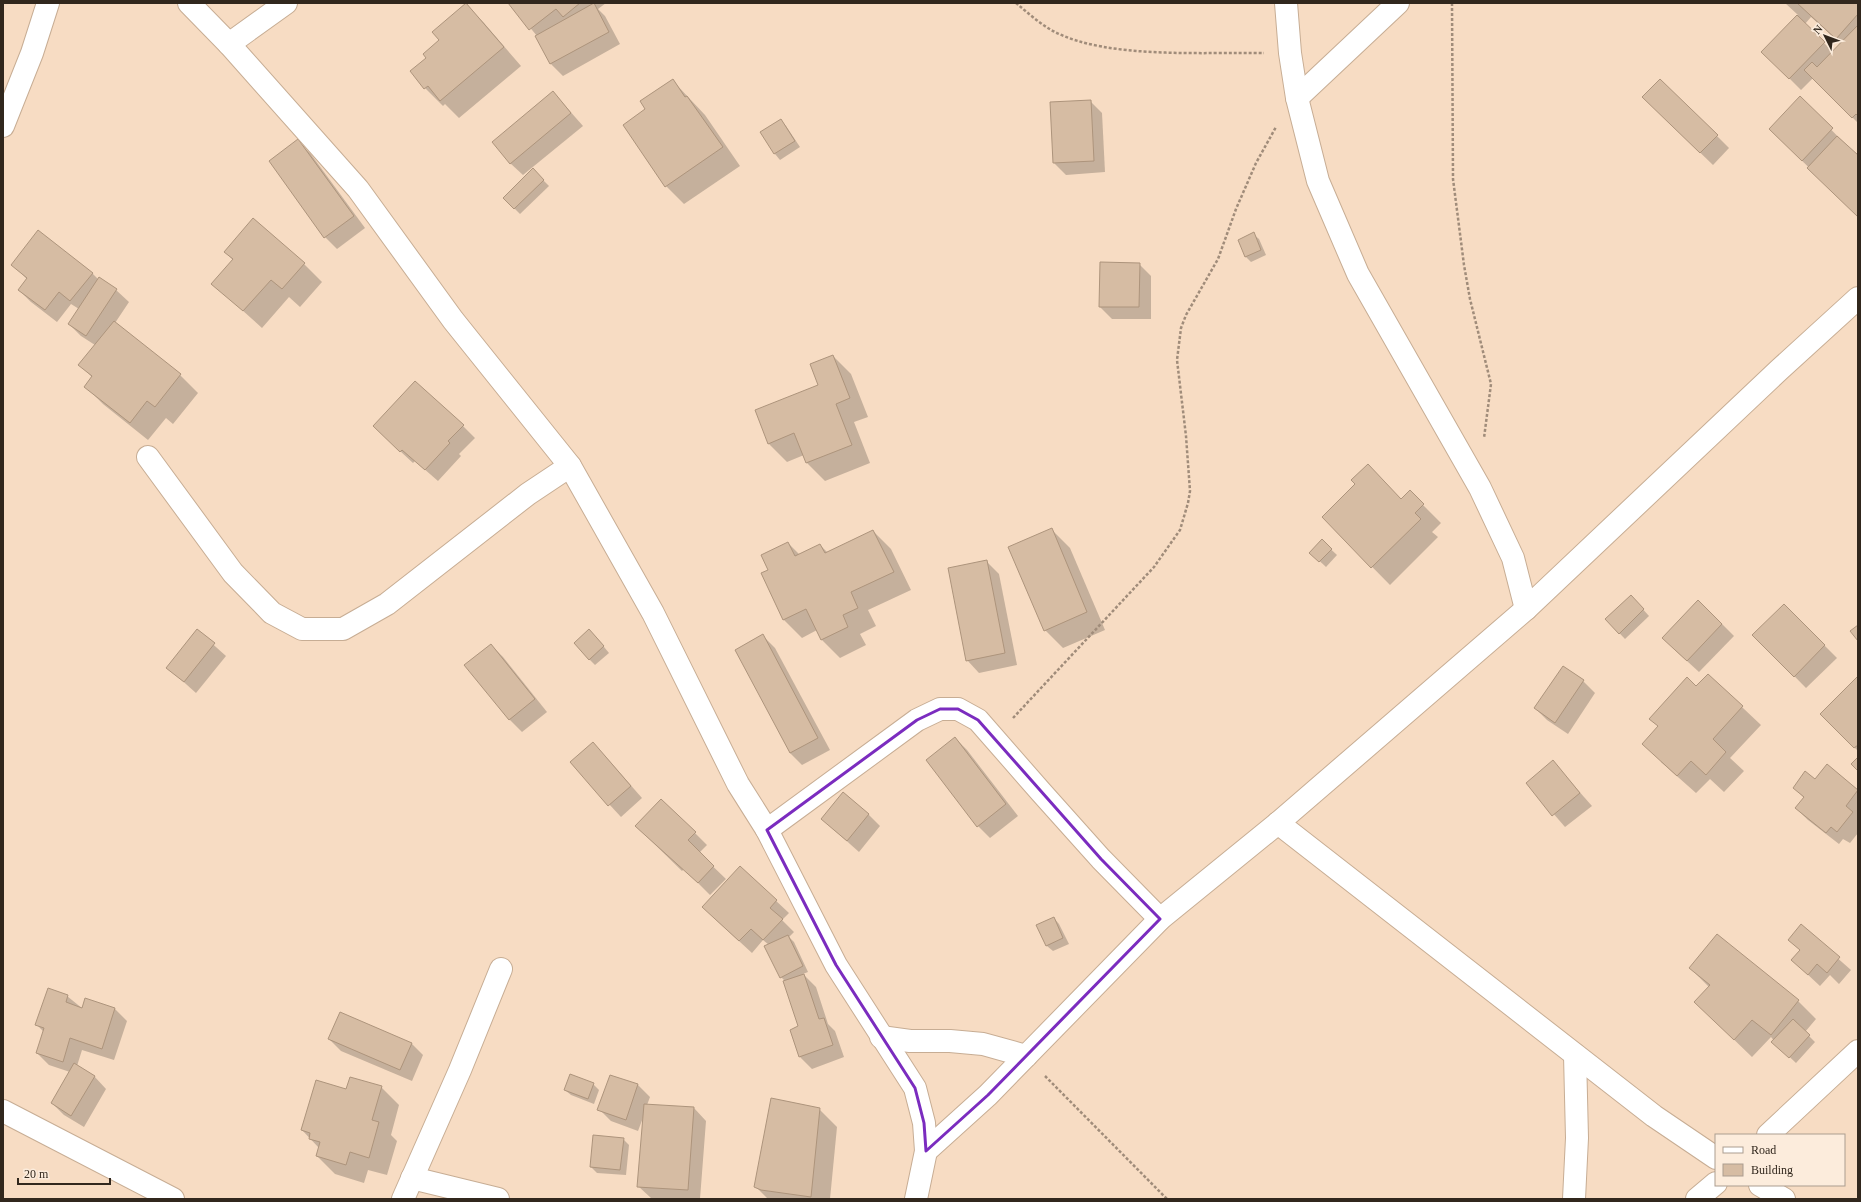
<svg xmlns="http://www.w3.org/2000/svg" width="1861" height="1202" font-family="Georgia,serif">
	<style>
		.shadow { fill: #0003; fill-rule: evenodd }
		.building { fill: #d6bca3; stroke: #ad947c }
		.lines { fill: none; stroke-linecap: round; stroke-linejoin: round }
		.minor-casing { stroke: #c7ad94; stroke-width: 24 }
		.path { stroke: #a08c7a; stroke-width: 2.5; stroke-dasharray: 3 2; stroke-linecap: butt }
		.minor { stroke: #fff; stroke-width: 22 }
		.marked { fill: none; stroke: #7b2cbf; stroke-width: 3; stroke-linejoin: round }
	</style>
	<rect width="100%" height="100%" fill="#f7dcc3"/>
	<g class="shadow">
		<polygon points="510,3 606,3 598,9 605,16 620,44 563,76 551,64 537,36"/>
		<path d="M1785,3H1858V123L1813,78L1801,90L1763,52L1798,15ZM1811,17L1841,44L1833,52L1805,24Z"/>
		<polygon points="466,5 484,23 521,66 459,118 445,104 443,106 425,88 428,58"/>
		<polygon points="673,81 705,115 740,166 684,204 666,186 646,110"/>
		<polygon points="553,92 583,126 523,175 510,163"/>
		<polygon points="1800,98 1858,157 1858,216 1782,141"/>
		<polygon points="1090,101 1102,113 1105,172 1066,175 1054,163"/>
		<polygon points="1655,109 1717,136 1729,148 1713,165"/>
		<polygon points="780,120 786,126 800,147 780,160 775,154 761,132"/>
		<polygon points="298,141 310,153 365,228 337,249 325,237"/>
		<polygon points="533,170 549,186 520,214 504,198"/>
		<polygon points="1253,234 1259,239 1266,255 1251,262 1245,256"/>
		<polygon points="225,252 304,264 322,282 300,307 289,297 262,328 213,284 233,260"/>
		<polygon points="1139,264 1151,276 1151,319 1112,319 1100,307"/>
		<polygon points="13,265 92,273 98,279 116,290 129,302 115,323 180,375 198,393 173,424 166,418 148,440 103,404 85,386 92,377 80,365 95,345 81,336 69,324 79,309 71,304 57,322 31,302 19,290 27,279"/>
		<polygon points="833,356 851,374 868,417 854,422 870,463 825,481 807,463 804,455 787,462 769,444 819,385"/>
		<polygon points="463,426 475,438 459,454 461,456 438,481 415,461 413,463 386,438"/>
		<polygon points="1410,492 1441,523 1432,532 1438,537 1390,585 1323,517 1401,500"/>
		<polygon points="1052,530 1070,548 1105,630 1063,648 1045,630"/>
		<polygon points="873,531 891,549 911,590 868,610 876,626 860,634 866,645 840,658 822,640 817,630 802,638 784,620 762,574 770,570 788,543 800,555 820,545 828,553"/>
		<polygon points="1322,541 1337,555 1326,567 1311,553"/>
		<polygon points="987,562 999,574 1017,665 979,673 967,660"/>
		<polygon points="1631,596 1649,616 1625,639 1606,619"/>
		<polygon points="1784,605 1837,658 1806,688 1754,635"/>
		<polygon points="1722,624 1734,636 1699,672 1675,650"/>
		<polygon points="198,631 226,656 196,693 168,668"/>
		<polygon points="595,636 609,653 595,665 589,659"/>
		<polygon points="763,636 775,648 830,750 802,765 790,753"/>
		<polygon points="491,645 503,657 547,712 522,732 510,720 466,665"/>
		<polygon points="1708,675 1761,725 1730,758 1744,771 1724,792 1710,779 1696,793 1661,762 1659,727 1650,719 1696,688"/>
		<polygon points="1858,677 1858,751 1821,714"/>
		<polygon points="1583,681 1595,693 1568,734 1547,720 1535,708"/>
		<polygon points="955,738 967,750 1018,816 990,838 978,826"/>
		<polygon points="605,756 642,798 621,817 571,763"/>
		<polygon points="1553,762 1592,806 1565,827 1527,783"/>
		<polygon points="1827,766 1858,790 1858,833 1850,843 1843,839 1839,844 1808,820 1796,808 1804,798 1794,787 1815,781"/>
		<polygon points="868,814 880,826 859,852 822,819"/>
		<polygon points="636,826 695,833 707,845 699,853 726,879 710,895 684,869 682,871"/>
		<polygon points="740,867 789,913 782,920 794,932 789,937 794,942 808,972 803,974 816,987 828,1024 835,1031 844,1057 812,1069 800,1057 799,1027 785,981 781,977 769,945 763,940 752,953 715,919"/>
		<polygon points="1054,918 1059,924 1069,944 1053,951 1047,946 1037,926"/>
		<polygon points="1801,926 1851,970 1839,984 1830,975 1820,986 1805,972 1801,951 1789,940"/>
		<polygon points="1690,968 1798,1001 1816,1019 1805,1032 1815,1042 1796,1063 1779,1047 1771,1037 1752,1057 1695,1002 1709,987"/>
		<polygon points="67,996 83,1009 86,999 115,1009 127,1021 114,1060 82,1050 77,1066 94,1076 106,1089 84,1127 64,1115 52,1103 70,1072 49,1065 37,1053 44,1032 37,1025"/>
		<polygon points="329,1039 411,1043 423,1055 412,1081 341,1051"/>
		<polygon points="593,1084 599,1090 594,1104 571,1095 565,1090"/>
		<polygon points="638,1085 650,1097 647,1105 694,1108 706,1121 700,1199 651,1198 638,1186 644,1115 638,1131 611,1121 599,1109"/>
		<polygon points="381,1087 399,1105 391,1135 397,1141 387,1175 368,1170 364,1183 335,1174 317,1156 319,1148 302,1130 347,1090"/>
		<polygon points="819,1109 837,1127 830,1199 768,1199 755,1186"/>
		<polygon points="623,1139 629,1145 626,1175 597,1173 591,1167"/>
	</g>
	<g class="building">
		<polygon points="466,3 504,47 440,101 428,86 424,89 410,71 426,58 423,54 439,40 432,32"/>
		<polygon points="508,3 580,3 563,17 556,9 529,30"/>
		<polygon points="594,3 609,32 550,64 535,36"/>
		<polygon points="1797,3 1858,3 1858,14 1836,39"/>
		<polygon points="1797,15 1825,42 1789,79 1761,52"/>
		<polygon points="1858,25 1858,116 1856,114 1852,118 1804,70 1812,62 1817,67"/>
		<polygon points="673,79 685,97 687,96 723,147 665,187 623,125 645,109 640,101"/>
		<polygon points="1660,79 1718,135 1700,153 1642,97"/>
		<polygon points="553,91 571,113 510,164 492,142"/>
		<polygon points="1800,96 1833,128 1802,161 1769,129"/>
		<polygon points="1091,100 1094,161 1053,163 1050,102"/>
		<polygon points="781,119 795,141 774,154 760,132"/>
		<polygon points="1837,136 1858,155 1858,217 1807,168"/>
		<polygon points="298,139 354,216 324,238 269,161"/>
		<polygon points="533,168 544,180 514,209 503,198"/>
		<polygon points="253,218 305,263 282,289 271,280 243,311 211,284 233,259 224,252"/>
		<polygon points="38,230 93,273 70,301 59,292 45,310 18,290 27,278 11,265"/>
		<polygon points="1254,232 1261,250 1245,257 1238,240"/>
		<polygon points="1100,262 1140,263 1139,307 1099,307"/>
		<polygon points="99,277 117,289 86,336 68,324"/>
		<polygon points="114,321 181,374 155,407 147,401 130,423 84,387 92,376 78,365"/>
		<polygon points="833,355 850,398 836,404 852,445 806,463 794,433 768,444 755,410 818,385 810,364"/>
		<polygon points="415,381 464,425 448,441 450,443 425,470 402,450 400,452 373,426"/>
		<polygon points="1368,464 1401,499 1410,490 1424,504 1415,513 1421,519 1371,568 1322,517 1355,484 1351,480"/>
		<polygon points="1052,528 1087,612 1044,631 1008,547"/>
		<polygon points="873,530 894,572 851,592 858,608 843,615 848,627 821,640 806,609 783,620 761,573 768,570 761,555 788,542 795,556 820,544 825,553"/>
		<polygon points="1322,539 1332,549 1319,562 1309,553"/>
		<polygon points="987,560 1005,653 966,661 948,568"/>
		<polygon points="1631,595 1644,609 1619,634 1605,619"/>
		<polygon points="1698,600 1722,624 1687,661 1662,638"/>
		<polygon points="1784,604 1825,645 1794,677 1752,635"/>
		<polygon points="1858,625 1858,641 1850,631"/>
		<polygon points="197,629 215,643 184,682 166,668"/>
		<polygon points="589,629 604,646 589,660 574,643"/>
		<polygon points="763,634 818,738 790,753 735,650"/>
		<polygon points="491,644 535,699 509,720 464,665"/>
		<polygon points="1563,666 1584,680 1555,723 1534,708"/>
		<polygon points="1708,674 1743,706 1713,739 1726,752 1706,775 1691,761 1677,776 1642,744 1658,726 1649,719 1687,677 1696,686"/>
		<polygon points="1858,676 1858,745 1854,748 1820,714"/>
		<polygon points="955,737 1006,804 977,827 926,760"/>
		<polygon points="593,742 631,786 608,806 570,762"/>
		<polygon points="1858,757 1858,771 1851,764"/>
		<polygon points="1553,760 1580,793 1552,816 1526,783"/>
		<polygon points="1827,764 1858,790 1846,806 1853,812 1837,832 1831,827 1826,833 1795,808 1804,797 1793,788 1805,771 1815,779"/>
		<polygon points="843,792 869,814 847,841 821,819"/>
		<polygon points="661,799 696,832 688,840 714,866 698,883 635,826"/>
		<polygon points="740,866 777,900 770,908 783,919 763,940 751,929 739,941 702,907"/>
		<polygon points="1054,917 1063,938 1046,946 1036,925"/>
		<polygon points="1801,924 1840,957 1827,973 1817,964 1808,975 1791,960 1800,950 1788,940"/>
		<polygon points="1717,934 1799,1000 1771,1035 1752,1020 1734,1040 1694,1002 1710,985 1689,968"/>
		<polygon points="788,935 803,966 780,978 764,946"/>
		<polygon points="804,974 819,1019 824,1018 833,1045 799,1057 790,1030 798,1026 783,981"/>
		<polygon points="48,988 68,995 66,1002 82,1008 85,998 115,1008 102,1049 70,1038 63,1062 36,1053 44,1028 35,1025"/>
		<polygon points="340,1012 412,1043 400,1070 328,1039"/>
		<polygon points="1793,1019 1810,1035 1789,1058 1771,1042"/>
		<polygon points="74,1063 95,1076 71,1116 51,1103"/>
		<polygon points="570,1074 594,1083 588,1099 564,1090"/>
		<polygon points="610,1075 638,1084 626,1120 597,1110"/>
		<polygon points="350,1077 382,1086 372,1120 379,1122 369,1158 350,1152 346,1165 316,1156 320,1142 309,1139 310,1133 301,1130 316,1080 346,1089"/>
		<polygon points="771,1098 820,1108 811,1197 761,1190 754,1187"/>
		<polygon points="644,1104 694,1107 688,1190 637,1187"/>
		<polygon points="593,1135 624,1138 620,1170 590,1167"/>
	</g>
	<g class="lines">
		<defs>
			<g id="minor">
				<polyline points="189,3 229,44 358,189 453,320 570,466 653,613 738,784 767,830 836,965 915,1088 924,1123 926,1151 916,1199"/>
				<polyline points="1286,3 1290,53 1297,98 1318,181 1358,274 1480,488 1513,558 1526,609"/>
				<polyline points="229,44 286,3"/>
				<polyline points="1297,98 1398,3"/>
				<polyline points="3,126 32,53 48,3"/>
				<polyline points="148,457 233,573 272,613 302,629 343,629 387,604 528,494 570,466"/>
				<polyline points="1278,823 1654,1116 1716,1158"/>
				<polyline points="767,830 917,720 940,709 958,709 978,720 1041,792 1101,859 1160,919"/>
				<polyline points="881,1037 910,1041 950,1041 983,1044 1026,1056"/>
				<polyline points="3,1111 173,1199"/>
				<polyline points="1768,1135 1858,1051"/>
				<polyline points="926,1151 988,1095 1160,919 1278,823 1526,609 1779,370 1858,298"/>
				<polyline points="412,1178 498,1199"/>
				<polyline points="1760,1185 1784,1199"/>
				<polyline points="403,1199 460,1070 501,969"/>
				<polyline points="1574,1199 1577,1138 1575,1055"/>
				<polyline points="1697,1199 1716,1183"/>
			</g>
		</defs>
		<use href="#minor" class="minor-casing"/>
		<g class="path">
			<path d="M1016,3C1028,13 1041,25 1055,32C1108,59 1204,52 1264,53"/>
			<polyline points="1452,3 1453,179 1464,265 1470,299 1491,384 1484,438"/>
			<polyline points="1013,718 1154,567 1180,530 1188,503 1190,491 1186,436 1177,360 1181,328 1186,315 1218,259 1236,209 1256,163 1276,127"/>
			<polyline points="1045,1076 1167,1199"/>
		</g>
		<use href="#minor" class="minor"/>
	</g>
	<path class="marked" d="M940,709H958L978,720L1101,859L1160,919L988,1095L926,1151L924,1123L915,1088L836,965L767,830L917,720Z"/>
	<rect width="1861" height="1202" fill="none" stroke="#31271d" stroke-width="8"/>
	<rect x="1715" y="1134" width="130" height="52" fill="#fcecdc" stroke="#ab9d90"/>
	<rect x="1723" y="1147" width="20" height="6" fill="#ffffff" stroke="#ab9d90"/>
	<text x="1751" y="1154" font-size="12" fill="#31271d">Road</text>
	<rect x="1723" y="1164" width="20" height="12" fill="#d6bca3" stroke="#ab9d90"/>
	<text x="1751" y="1174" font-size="12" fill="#31271d">Building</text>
	<g transform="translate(1825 36) rotate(312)" stroke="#fcecdc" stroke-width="3" paint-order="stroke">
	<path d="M0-3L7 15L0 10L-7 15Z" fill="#31271d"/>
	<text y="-6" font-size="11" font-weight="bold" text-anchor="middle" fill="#31271d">N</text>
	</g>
	<path d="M18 1178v6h92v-6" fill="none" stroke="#31271d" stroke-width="2"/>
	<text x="24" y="1178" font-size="12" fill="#31271d" stroke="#fcecdc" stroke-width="3" paint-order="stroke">20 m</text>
</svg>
